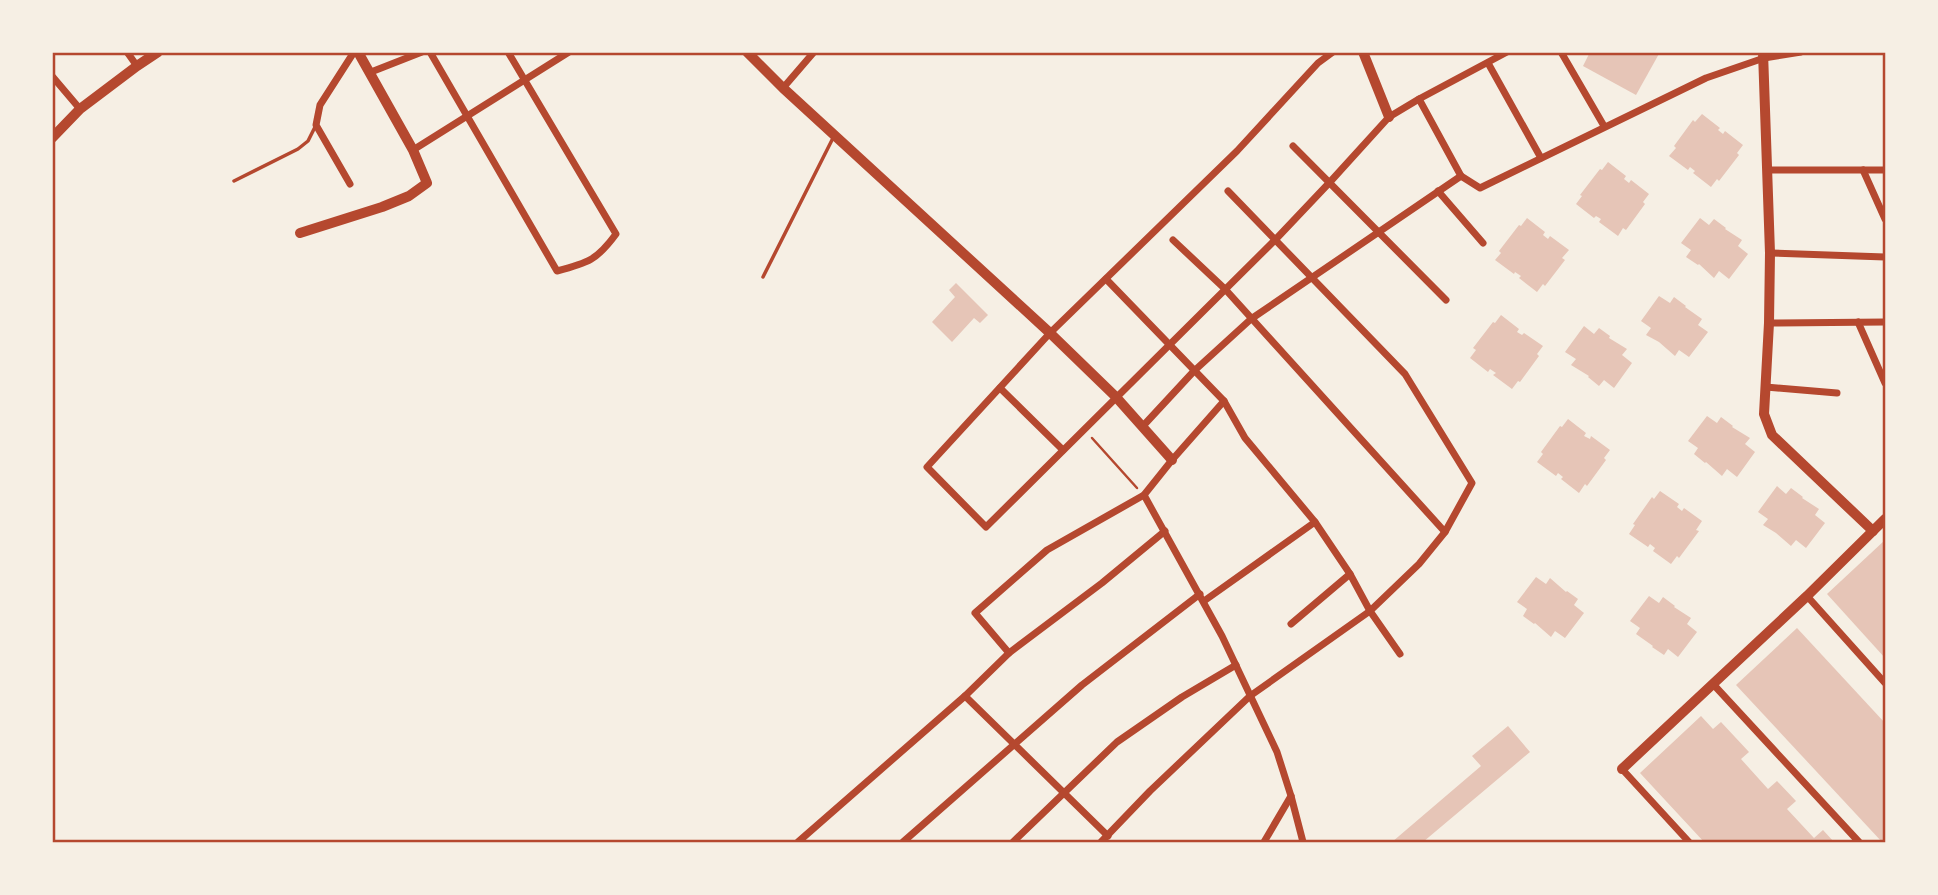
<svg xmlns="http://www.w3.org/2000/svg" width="1938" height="895" font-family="'PT Sans',sans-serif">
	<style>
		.building { fill: #e6c5b7 }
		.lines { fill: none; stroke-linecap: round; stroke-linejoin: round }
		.path { stroke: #b5482f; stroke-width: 2.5 }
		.service { stroke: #b5482f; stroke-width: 3.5 }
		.minor { stroke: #b5482f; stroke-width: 7 }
		.secondary { stroke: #b5482f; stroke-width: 10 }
		.primary { stroke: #b5482f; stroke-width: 10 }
		.neatline { fill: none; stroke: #b5482f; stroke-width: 2.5 }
	</style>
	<rect width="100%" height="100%" fill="#f6efe4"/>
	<g class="building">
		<polygon points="1590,52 1660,52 1636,95 1583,66"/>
		<polygon points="1702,114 1720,128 1718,130 1723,134 1725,131 1743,145 1737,153 1739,155 1719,181 1717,179 1711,187 1693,173 1695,171 1690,167 1688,170 1669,156 1676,148 1674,146 1693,120 1695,122"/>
		<polygon points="1608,162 1626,176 1624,179 1629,183 1631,180 1649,194 1643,202 1645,204 1626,230 1623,228 1618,236 1599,222 1601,219 1596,216 1594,218 1576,204 1582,196 1580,195 1600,169 1602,170"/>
		<polygon points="1527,218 1545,232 1543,235 1548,239 1550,236 1569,250 1562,258 1565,260 1545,286 1543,284 1537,292 1519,278 1521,276 1515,272 1514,274 1495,260 1501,253 1499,251 1519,225 1521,226"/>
		<polygon points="1700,218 1709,225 1714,219 1726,228 1725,229 1742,240 1738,246 1748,254 1729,279 1719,271 1714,278 1699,264 1698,265 1686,257 1691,250 1681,243"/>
		<polygon points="956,283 988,315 980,323 974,318 952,342 932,322 955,297 949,290"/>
		<polygon points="1659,296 1670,303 1674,297 1686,306 1685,307 1702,319 1698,325 1708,332 1689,357 1679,350 1675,356 1659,342 1646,335 1651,328 1641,321"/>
		<polygon points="1501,315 1519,329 1517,332 1522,335 1524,333 1543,346 1537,354 1539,356 1520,382 1518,381 1512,389 1493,375 1496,373 1490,369 1488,372 1470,358 1476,350 1473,348 1493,322 1495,323"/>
		<polygon points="1584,326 1594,334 1599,328 1610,336 1609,338 1627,349 1622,355 1632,363 1614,388 1604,380 1599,386 1588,377 1589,376 1571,365 1576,359 1565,352"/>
		<polygon points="1707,416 1717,423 1721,417 1733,426 1732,427 1750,438 1745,444 1755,452 1737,477 1727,469 1722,476 1706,462 1705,463 1694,454 1698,448 1688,441"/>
		<polygon points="1568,419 1586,433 1584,436 1590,439 1591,436 1610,450 1604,458 1606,460 1587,486 1585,484 1579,493 1561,479 1563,477 1558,473 1556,476 1537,462 1543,454 1541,452 1560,426 1562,427"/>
		<polygon points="1777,486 1786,494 1791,488 1803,497 1802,498 1819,509 1815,515 1825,523 1806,548 1796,540 1791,546 1776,533 1763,525 1768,519 1758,512"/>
		<polygon points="1660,491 1679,504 1677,507 1682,511 1684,508 1702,521 1696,530 1699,531 1679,558 1677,556 1671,564 1653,551 1655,548 1650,544 1648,547 1629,534 1635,525 1633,524 1652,497 1654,499"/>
		<polygon points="1885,540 1885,658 1827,594"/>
		<polygon points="1536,577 1546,584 1550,578 1566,592 1567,591 1578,599 1574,605 1584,613 1565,638 1555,631 1551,637 1535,623 1534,624 1523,616 1527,609 1517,602"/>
		<polygon points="1649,596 1659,603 1663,597 1675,606 1674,607 1691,618 1687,624 1697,632 1678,657 1668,649 1664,655 1652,647 1653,646 1636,634 1640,628 1630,621"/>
		<polygon points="1797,628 1885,723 1885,842 1882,842 1736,685"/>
		<polygon points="1701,716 1713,729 1721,722 1749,752 1741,759 1768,789 1777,781 1796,801 1787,809 1814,838 1823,830 1834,842 1704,842 1640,773"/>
		<polygon points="1508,726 1530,752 1423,842 1392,842 1481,766 1472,756"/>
	</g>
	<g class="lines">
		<polyline class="path" points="1092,438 1137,488"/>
		<g class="service">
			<polyline points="234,181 298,149 308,141 316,125"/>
			<polyline points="763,277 833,138"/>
		</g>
		<g class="minor">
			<polyline points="127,52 137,66"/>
			<path d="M430,52L557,271C588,263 597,260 616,234L508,52"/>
			<polyline points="1333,52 1318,63 1237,151 1050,333 927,467 986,527 1276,239 1330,182 1389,117 1419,99 1507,52"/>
			<polyline points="1561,52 1604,126"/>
			<polyline points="1488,63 1541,158"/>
			<polyline points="371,72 422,52"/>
			<polyline points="52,76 80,109"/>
			<polyline points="783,88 814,52"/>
			<polyline points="1419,99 1461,176"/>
			<polyline points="1293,146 1446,300"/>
			<polyline points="413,150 569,52"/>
			<polyline points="1768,170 1885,170"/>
			<polyline points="1863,170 1885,219"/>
			<polyline points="350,184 316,125 320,105 354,52"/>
			<polyline points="1438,191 1483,243"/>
			<polyline points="1173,240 1225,289 1445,532"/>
			<polyline points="1770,253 1885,257"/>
			<polyline points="1106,279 1224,401 1245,438 1315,522 1350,574 1370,611 1400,654"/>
			<polyline points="1858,322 1885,383"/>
			<polyline points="1769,323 1885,322"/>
			<polyline points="1766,387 1837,393"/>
			<polyline points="1000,388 1063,450"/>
			<polyline points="1143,426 1194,371 1251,319 1461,176 1480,188 1706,78 1764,58 1801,52"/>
			<polyline points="1144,495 1222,636 1277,752 1291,796 1303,842"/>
			<polyline points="1807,596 1885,683"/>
			<polyline points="1204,601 1315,522"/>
			<polyline points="1291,624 1350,574"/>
			<polyline points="1009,653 975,613 1047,550 1144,495 1172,460 1224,401"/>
			<polyline points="1713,684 1859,842"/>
			<polyline points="965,696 1108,836"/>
			<polyline points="1622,769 1689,842"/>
			<polyline points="798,842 965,696 1009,653 1102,583 1165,531"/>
			<polyline points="903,842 1082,685 1200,594"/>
			<polyline points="1013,842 1117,742 1182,697 1236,665"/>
			<polyline points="1101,842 1150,791 1250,696 1370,611 1419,564 1445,532 1472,483 1405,374 1228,191"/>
			<polyline points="1264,842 1291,796"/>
		</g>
		<g class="secondary">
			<polyline points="747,52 783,88 1050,333 1116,397 1172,460"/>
			<polyline points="1763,52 1770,253 1769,323 1764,414 1772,435 1873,531"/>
			<polyline points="52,138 80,109 137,66 158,52"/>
			<polyline points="300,233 382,207 409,196 427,183 413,150 358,52"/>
			<polyline points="1622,769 1807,596 1885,519"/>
		</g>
		<polyline class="primary" points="1363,52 1389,117"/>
	</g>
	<rect width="1938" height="895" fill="none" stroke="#f6efe4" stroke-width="108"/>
	<rect x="54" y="54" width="1830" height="787" class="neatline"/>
</svg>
